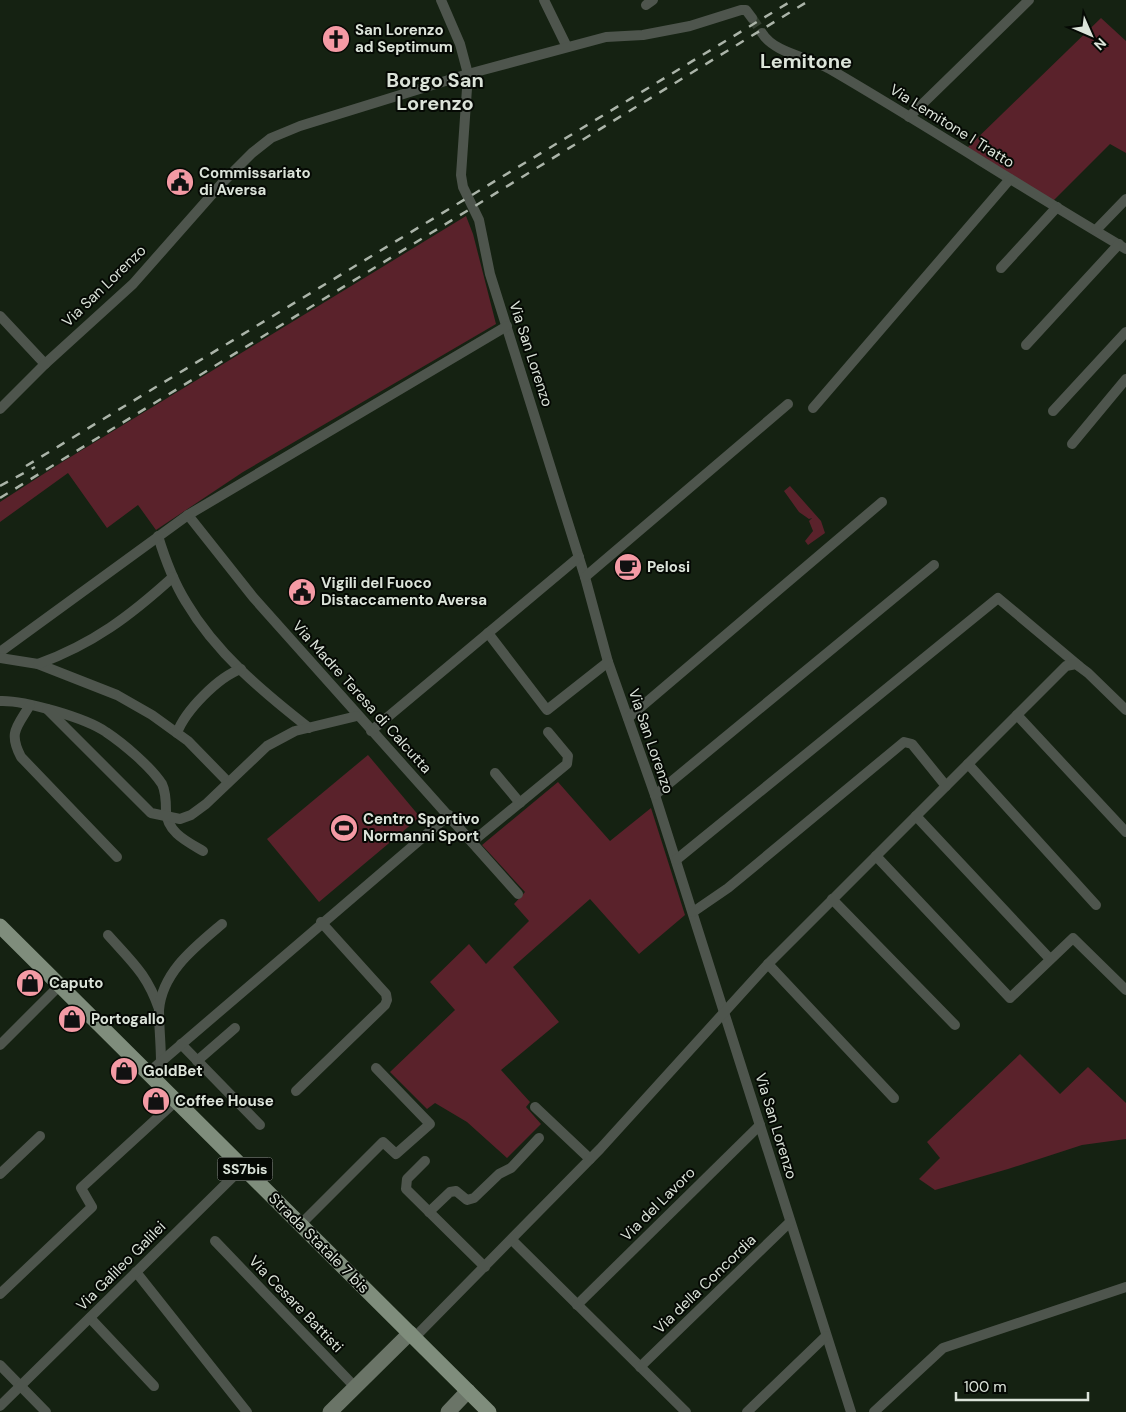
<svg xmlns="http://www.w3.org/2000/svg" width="1126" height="1412" font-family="'DM Sans',sans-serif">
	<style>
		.green { fill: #5a222b }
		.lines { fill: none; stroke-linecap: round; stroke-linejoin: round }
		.street-tunnel { stroke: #333f30; stroke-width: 10; stroke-dasharray: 10 5; stroke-linecap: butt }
		.street { stroke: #4e554d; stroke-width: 10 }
		.secondary { stroke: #6a7467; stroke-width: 15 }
		.primary { stroke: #7f8d7c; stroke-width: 15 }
		.rail { stroke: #abb4a9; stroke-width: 2.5; stroke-dasharray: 9 9; stroke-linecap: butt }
		.labels { text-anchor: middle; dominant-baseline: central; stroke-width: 4; stroke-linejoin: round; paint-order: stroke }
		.shield { fill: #050904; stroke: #9ba299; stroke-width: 1 }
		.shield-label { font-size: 14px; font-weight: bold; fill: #dbe3d9 }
		.poi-label { font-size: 15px; font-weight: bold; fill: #dbe3d9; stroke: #050904; text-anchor: start }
		.street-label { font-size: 15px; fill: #dbe3d9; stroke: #050904 }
		.district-label { font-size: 20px; font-weight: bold; fill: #dbe3d9; stroke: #050904 }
	</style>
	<rect width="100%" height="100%" fill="#152212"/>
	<g class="green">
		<polygon points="1101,18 1126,41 1126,153 1110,144 1053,201 967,148"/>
		<polygon points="466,216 473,234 496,324 243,472 156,530 138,505 107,528 68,473 0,522 0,502 59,464"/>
		<polygon points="790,486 821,521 825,533 808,545 805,541 813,531 809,521 812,518 809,519 799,512 784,491"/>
		<polygon points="368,755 420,817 319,902 267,839"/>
		<polygon points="558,782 610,841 651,808 685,915 639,954 590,899 513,967 559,1022 501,1070 530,1102 526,1107 541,1124 507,1158 467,1122 435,1103 427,1109 390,1072 455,1010 430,982 469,944 486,964 529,921 514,904 525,892 482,845"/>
		<polygon points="1020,1054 1060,1094 1088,1067 1126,1103 1126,1139 1082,1145 1008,1169 935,1190 919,1179 940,1158 927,1142"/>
	</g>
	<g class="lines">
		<polyline class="street-tunnel" points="752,18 762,33"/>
		<g class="street">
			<polyline points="441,0 460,44 468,74 461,175 463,187 479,220 490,274 585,577 608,662 655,795 851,1412"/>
			<polyline points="544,0 567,47"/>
			<polyline points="646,5 653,0"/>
			<path d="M762,33C774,53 808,57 828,68C928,126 1025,190 1126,249"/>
			<polyline points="909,117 1029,0"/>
			<polyline points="1096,230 1126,199"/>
			<polyline points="1001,268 1057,207"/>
			<polyline points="0,316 45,364"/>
			<polyline points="1026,345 1119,244"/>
			<polyline points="813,408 1010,179"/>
			<polyline points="0,409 45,364 133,284 223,182 252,153 271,138 300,126 468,74 606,37 643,35 690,26 741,10 746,10 752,18"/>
			<polyline points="1053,411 1126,332"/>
			<polyline points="1072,444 1126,379"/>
			<polyline points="188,515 253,597 518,894"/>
			<path d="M158,536C165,559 173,581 186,602C216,653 263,692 309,728"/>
			<polyline points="585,577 788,404"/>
			<polyline points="488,633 547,710 608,662"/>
			<polyline points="0,652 188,515 507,326"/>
			<polyline points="0,658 38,664 117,695 152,715 188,741 228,782"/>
			<path d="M38,664C93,644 130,616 173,577"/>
			<path d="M0,701C24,700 86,718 106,732C124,744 151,767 162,784C166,792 166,802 166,811C167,832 186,841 203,851"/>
			<path d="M30,705C17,727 8,732 21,757L117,857"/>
			<polyline points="47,709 151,813 180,819 191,815 206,804 267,746 295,731 357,716"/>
			<polyline points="1017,715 1126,832"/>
			<polyline points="628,718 882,502"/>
			<polyline points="371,731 579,557"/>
			<path d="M177,733C185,711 218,677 241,669"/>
			<polyline points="968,764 1096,905"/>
			<polyline points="495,773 520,803"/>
			<polyline points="655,795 934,565"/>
			<polyline points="916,816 1050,959"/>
			<polyline points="472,842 567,764 568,756 548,732"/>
			<polyline points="876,856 1010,998 1073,938 1126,990"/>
			<polyline points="676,860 998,598 1079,666"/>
			<polyline points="832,899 955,1025"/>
			<polyline points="693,912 728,888 904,742 912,744 946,786"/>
			<path d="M108,935C132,962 147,974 159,1009"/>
			<polyline points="768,964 894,1098"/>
			<polyline points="181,1044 260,1125"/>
			<polyline points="0,1045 59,986"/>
			<polyline points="197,1061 235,1028"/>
			<path d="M161,1062C161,1045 159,1027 159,1010C162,972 195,947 222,924"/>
			<polyline points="149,1072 449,815"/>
			<polyline points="296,1091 385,1005 387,1000 386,994 321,922"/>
			<polyline points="535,1107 590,1159"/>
			<polyline points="425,1161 407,1179 406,1189 485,1267"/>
			<polyline points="0,1174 40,1136"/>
			<polyline points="429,1212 450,1192 456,1191 467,1200 474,1198 499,1174 511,1168 539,1138"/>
			<polyline points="301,1224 383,1142 396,1154 430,1124 376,1068"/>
			<polyline points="512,1240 686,1412"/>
			<polyline points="215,1241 355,1387"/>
			<polyline points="136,1272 247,1412"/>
			<polyline points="0,1294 92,1207 81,1188 177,1100"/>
			<polyline points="577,1305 760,1125"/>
			<polyline points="90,1318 154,1386"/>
			<polyline points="414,1338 600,1149 768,964 1066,666 1076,664 1088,673 1126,710"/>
			<polyline points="0,1365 46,1412"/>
			<polyline points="640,1367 790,1222"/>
			<polyline points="0,1406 243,1167"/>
			<polyline points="747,1412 826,1336"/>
			<polyline points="874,1412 943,1348 1126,1287"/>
		</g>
		<g class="secondary">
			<polyline points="330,1412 410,1333"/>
			<polyline points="448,1412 468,1391"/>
		</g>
		<polyline class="primary" points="0,926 489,1412"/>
		<g class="rail">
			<polyline points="26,466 793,0"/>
			<polyline points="0,486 35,467"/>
			<polyline points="0,498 810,0"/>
		</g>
	</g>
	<defs>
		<symbol id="church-disc" viewBox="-11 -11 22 22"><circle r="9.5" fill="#f49aa4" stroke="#050904"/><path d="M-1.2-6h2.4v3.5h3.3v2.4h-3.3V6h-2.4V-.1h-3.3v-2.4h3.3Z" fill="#111"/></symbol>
		<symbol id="civic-disc" viewBox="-11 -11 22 22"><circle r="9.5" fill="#f49aa4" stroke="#050904"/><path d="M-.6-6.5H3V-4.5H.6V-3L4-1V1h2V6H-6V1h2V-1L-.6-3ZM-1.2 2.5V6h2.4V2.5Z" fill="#111"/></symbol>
		<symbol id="cafe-disc" viewBox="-11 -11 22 22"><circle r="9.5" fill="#f49aa4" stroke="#050904"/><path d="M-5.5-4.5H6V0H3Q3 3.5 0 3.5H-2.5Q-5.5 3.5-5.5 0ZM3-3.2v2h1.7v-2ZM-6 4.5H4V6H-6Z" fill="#111"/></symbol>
		<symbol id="stadium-disc" viewBox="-11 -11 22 22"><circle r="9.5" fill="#f49aa4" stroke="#050904"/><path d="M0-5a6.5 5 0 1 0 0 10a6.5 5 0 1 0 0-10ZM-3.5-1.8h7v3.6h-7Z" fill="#111"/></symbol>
		<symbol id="shop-disc" viewBox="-11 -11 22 22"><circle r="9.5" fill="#f49aa4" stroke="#050904"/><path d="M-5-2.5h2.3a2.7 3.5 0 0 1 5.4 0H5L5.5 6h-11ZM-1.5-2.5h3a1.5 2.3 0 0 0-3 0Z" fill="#111"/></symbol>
	</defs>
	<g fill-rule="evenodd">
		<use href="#church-disc" x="320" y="23" width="32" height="32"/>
		<use href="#civic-disc" x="164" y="166" width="32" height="32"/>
		<use href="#cafe-disc" x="612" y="551" width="32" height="32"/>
		<use href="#civic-disc" x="286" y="576" width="32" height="32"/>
		<use href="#stadium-disc" x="328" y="812" width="32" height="32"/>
		<use href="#shop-disc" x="14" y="967" width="32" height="32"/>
		<use href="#shop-disc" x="56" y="1003" width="32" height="32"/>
		<use href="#shop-disc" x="108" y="1055" width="32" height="32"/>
		<use href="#shop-disc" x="140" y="1085" width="32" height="32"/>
	</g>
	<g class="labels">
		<rect class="shield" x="217.5" y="1157.5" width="55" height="23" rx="4"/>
		<g class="shield-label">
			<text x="245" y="1169">SS7bis</text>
		</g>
		<g class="poi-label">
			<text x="355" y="30">San Lorenzo<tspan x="355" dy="17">ad Septimum</tspan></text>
			<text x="199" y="173">Commissariato<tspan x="199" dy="17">di Aversa</tspan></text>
			<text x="647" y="567">Pelosi</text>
			<text x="321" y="583">Vigili del Fuoco<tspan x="321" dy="17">Distaccamento Aversa</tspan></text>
			<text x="363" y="819">Centro Sportivo<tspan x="363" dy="17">Normanni Sport</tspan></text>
			<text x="49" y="983">Caputo</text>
			<text x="91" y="1019">Portogallo</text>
			<text x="143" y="1071">GoldBet</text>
			<text x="175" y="1101">Coffee House</text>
		</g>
		<g class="street-label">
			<text transform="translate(952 126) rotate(32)">Via Lemitone I Tratto</text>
			<text transform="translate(104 286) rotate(-44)">Via San Lorenzo</text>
			<text transform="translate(531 354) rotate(72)">Via San Lorenzo</text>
			<text transform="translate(362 697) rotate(48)">Via Madre Teresa di Calcutta</text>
			<text transform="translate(651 741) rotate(71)">Via San Lorenzo</text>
			<text transform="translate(776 1126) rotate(73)">Via San Lorenzo</text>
			<text transform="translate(658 1204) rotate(-45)">Via del Lavoro</text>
			<text transform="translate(319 1243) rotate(45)">Strada Statale 7 bis</text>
			<text transform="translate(121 1266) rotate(-45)">Via Galileo Galilei</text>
			<text transform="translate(705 1284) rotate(-44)">Via della Concordia</text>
			<text transform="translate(296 1304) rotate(46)">Via Cesare Battisti</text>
		</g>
		<g class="district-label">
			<text x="806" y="61">Lemitone</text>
			<text x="435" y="80">Borgo San<tspan x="435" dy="23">Lorenzo</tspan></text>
		</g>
	</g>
	<g transform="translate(1091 35) rotate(135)" stroke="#050904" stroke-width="4" paint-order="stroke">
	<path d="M0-4L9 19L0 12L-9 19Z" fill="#dbe3d9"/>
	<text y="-8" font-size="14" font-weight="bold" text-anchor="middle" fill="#dbe3d9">N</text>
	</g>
	<path d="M956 1392v8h132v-8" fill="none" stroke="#dbe3d9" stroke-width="2.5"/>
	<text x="964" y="1392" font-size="15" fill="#dbe3d9" stroke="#050904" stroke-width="4" paint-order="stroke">100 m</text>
</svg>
